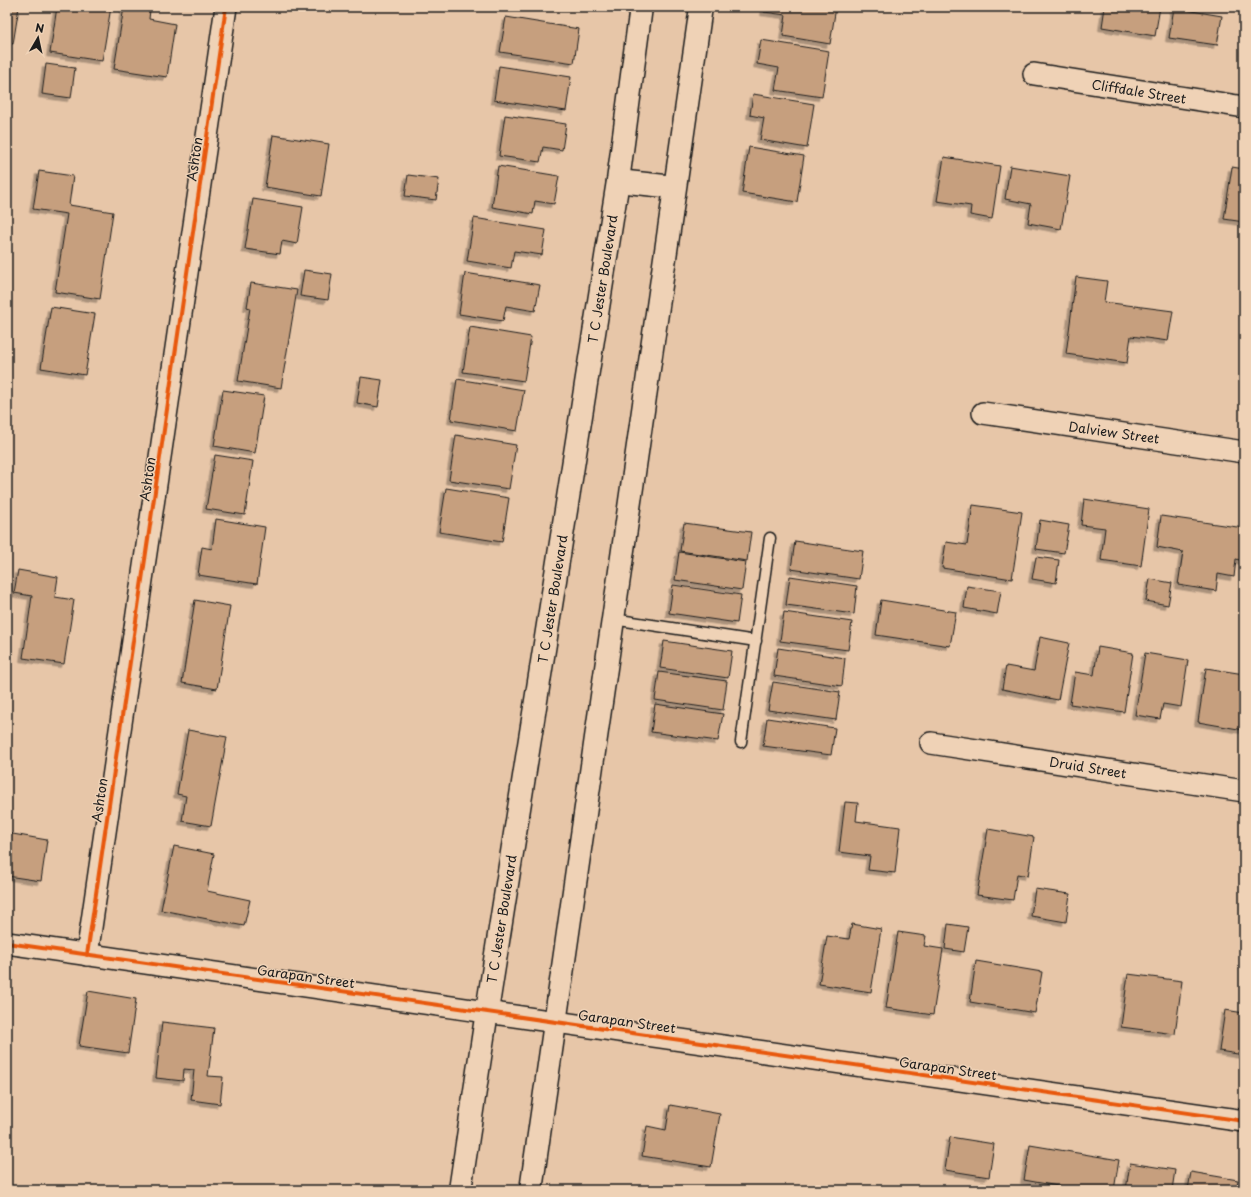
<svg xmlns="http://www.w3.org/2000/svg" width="1251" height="1197" font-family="'Playpen Sans',sans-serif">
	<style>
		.building { fill: #c69f7e; stroke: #1c1c1c; filter: url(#shadow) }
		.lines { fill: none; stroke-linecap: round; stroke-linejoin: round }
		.lane-casing { stroke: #1c1c1c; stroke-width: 13 }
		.street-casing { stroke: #1c1c1c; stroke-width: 24 }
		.secondary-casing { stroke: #1c1c1c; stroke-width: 25 }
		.lane { stroke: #efd2b6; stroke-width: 10 }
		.street { stroke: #efd2b6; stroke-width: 21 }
		.secondary { stroke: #efd2b6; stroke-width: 22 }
		.cycleway-casing { stroke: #efd2b6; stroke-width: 6 }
		.cycleway { stroke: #e8590c; stroke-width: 4 }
		.labels { text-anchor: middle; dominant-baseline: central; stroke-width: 3; stroke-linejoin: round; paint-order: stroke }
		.street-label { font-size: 13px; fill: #1c1c1c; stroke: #efd2b6 }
	</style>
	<defs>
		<filter id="shadow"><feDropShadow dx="-3.5" dy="3.5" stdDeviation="0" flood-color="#0004"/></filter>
	</defs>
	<rect width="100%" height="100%" fill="#e7c6a8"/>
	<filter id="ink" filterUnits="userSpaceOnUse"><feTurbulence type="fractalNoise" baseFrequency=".025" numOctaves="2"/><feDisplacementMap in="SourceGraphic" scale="8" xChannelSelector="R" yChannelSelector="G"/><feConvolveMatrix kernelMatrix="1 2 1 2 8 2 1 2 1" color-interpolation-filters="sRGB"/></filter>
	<g filter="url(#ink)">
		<g class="building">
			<polygon points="7,7 19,7 13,44 7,43"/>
			<polygon points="57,7 111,7 102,61 50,53"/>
			<polygon points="124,7 150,10 149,19 175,24 167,77 114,69"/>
			<polygon points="765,7 836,7 830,44 783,36 786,15 764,12"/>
			<polygon points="1105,7 1160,7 1155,36 1102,27"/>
			<polygon points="1174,8 1222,16 1217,45 1169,38"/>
			<polygon points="506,17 579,29 574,63 500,52"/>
			<polygon points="761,40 829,51 822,97 775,90 779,68 757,64"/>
			<polygon points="46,64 75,68 71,98 42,94"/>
			<polygon points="499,66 571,77 566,111 494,100"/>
			<polygon points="753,94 814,104 807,148 760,140 764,118 750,115"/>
			<polygon points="505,115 566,124 562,150 543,147 540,162 499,156"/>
			<polygon points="273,135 329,144 321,196 265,187"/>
			<polygon points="749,147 804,156 797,202 742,193"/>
			<polygon points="944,157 1000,166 992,219 970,215 971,206 937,201"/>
			<polygon points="498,166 559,176 554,204 535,201 533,214 492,207"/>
			<polygon points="1010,166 1070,176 1061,229 1028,223 1031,204 1005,199"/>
			<polygon points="1232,167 1244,169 1244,222 1224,219"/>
			<polygon points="39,171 73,176 69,205 113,212 100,299 55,292 67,214 33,209"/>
			<polygon points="408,175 439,179 436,200 405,196"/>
			<polygon points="253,199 303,207 297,244 282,241 280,254 245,249"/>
			<polygon points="474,218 546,230 542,255 514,251 511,268 467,261"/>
			<polygon points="304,270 332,274 328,300 300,296"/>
			<polygon points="465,273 540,285 535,311 506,306 503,321 459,314"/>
			<polygon points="1076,277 1107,281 1104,302 1173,311 1168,341 1131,336 1127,363 1066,354"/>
			<polygon points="251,283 297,290 281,388 238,381 250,308 247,307"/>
			<polygon points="51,307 95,314 85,375 41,368"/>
			<polygon points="470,327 531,337 524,381 463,372"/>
			<polygon points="361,377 382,380 378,407 357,403"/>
			<polygon points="457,379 524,390 517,431 451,420"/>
			<polygon points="223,390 264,396 255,453 214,446"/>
			<polygon points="456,435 516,445 509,489 449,480"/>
			<polygon points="215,455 253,461 245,515 206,509"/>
			<polygon points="446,488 509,498 502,542 439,532"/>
			<polygon points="1084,499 1149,509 1141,566 1101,560 1105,528 1081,525"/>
			<polygon points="973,505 1022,512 1012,579 942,568 946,542 967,545"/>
			<polygon points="1161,516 1244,528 1244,561 1236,559 1234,577 1218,574 1216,591 1178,585 1183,552 1157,547"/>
			<polygon points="216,519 265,527 257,584 198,575 202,547 212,549"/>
			<polygon points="1040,520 1069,525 1064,553 1036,549"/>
			<polygon points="684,523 751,532 747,561 680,551"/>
			<polygon points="795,541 863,551 859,579 791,569"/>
			<polygon points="679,552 746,562 742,590 675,580"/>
			<polygon points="1036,557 1059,560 1056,583 1032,579"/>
			<polygon points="18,570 58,577 55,597 74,600 64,664 23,658 32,596 14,593"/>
			<polygon points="790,576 857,586 854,614 786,605"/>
			<polygon points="1150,579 1172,583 1168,605 1146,601"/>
			<polygon points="673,585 741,595 737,623 669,613"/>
			<polygon points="967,586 1001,591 997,614 964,608"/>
			<polygon points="195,600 230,606 217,689 182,683"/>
			<polygon points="881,600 956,612 950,646 876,635"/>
			<polygon points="784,612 852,622 848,650 780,641"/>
			<polygon points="1040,637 1069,643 1058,700 1002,689 1006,666 1034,671"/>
			<polygon points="664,641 732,651 728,678 660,668"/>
			<polygon points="1098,647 1133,653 1124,712 1070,704 1075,672 1094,675"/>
			<polygon points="778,648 845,658 842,686 774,676"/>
			<polygon points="1145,653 1188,660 1181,707 1163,704 1160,719 1135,715"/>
			<polygon points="1206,668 1244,674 1244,730 1198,722"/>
			<polygon points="659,672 727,681 723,710 655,700"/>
			<polygon points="773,682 840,692 836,720 768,710"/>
			<polygon points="655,704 723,714 718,741 651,732"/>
			<polygon points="767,718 835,728 831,755 763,746"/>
			<polygon points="188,730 227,737 211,826 182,821 186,796 177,794"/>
			<polygon points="845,802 858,803 856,821 900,827 895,873 868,870 870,856 839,852"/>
			<polygon points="988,829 1034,837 1028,876 1017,874 1013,900 977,895"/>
			<polygon points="7,833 47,840 41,881 7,876"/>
			<polygon points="174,846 214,854 207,891 250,900 244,926 161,910"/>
			<polygon points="1035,889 1070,894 1066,922 1031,916"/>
			<polygon points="852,924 881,929 871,992 819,984 827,936 849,939"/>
			<polygon points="948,924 968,927 964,952 945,949"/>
			<polygon points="898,932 926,936 924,946 943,949 933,1015 886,1008"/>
			<polygon points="976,961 1042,972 1035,1013 970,1002"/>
			<polygon points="1128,974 1182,981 1175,1034 1121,1027"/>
			<polygon points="88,991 136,999 128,1053 79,1046"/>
			<polygon points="1225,1010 1244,1013 1244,1055 1219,1051"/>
			<polygon points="162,1022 214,1028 208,1076 223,1077 220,1104 191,1100 194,1070 184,1069 183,1081 156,1078"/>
			<polygon points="670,1105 720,1114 711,1167 642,1156 647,1126 666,1130"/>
			<polygon points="950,1137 994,1144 989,1177 945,1170"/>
			<polygon points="1030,1145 1119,1160 1114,1190 1069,1190 1069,1188 1024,1180"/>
			<polygon points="1130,1163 1175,1170 1172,1190 1126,1190"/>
			<polygon points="1191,1172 1238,1180 1236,1190 1188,1190"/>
		</g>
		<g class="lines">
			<defs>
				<g id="lane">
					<polyline points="613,619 756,641"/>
					<polyline points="741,742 770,538"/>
				</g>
				<g id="street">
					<polyline points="1034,74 1244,107"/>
					<polyline points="983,413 1244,452"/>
					<polyline points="931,743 1244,791"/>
					<polyline points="7,943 1244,1121"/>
					<polyline points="87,955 226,7"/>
				</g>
				<g id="secondary">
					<polyline points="618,181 674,187"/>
					<polyline points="460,1190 487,1011 618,181 641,7"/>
					<path d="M531,1190C589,796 641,401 701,7"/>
				</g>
			</defs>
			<use href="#lane" class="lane-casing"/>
			<use href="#street" class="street-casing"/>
			<use href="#secondary" class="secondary-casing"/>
			<use href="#lane" class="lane"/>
			<use href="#street" class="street"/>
			<use href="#secondary" class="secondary"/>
			<defs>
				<g id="cycleway">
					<polyline points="7,943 1244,1121"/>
					<polyline points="87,955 226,7"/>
				</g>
			</defs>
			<use href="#cycleway" class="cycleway-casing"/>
			<use href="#cycleway" class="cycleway"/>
		</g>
	</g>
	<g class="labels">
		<g class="street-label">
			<text transform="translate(1139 91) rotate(9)">Cliffdale Street</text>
			<text transform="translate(194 159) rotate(-82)">Ashton</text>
			<text transform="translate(602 279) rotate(-81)">T C Jester Boulevard</text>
			<text transform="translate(1114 432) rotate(8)">Dalview Street</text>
			<text transform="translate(147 479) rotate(-82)">Ashton</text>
			<text transform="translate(552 599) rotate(-81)">T C Jester Boulevard</text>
			<text transform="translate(1088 767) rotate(9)">Druid Street</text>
			<text transform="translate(99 800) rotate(-82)">Ashton</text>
			<text transform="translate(501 919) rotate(-81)">T C Jester Boulevard</text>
			<text transform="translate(306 976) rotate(8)">Garapan Street</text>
			<text transform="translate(627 1021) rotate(8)">Garapan Street</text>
			<text transform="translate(948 1068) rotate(8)">Garapan Street</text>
		</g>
	</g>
	<rect width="1251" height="1197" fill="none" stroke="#efd2b6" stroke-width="24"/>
	<rect x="12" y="12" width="1227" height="1173" fill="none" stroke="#1c1c1c" stroke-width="1.5" filter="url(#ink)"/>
	<g transform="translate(38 38) rotate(9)" stroke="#efd2b6" stroke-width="3" paint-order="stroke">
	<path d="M0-3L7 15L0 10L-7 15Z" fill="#1c1c1c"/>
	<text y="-6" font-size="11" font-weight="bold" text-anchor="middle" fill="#1c1c1c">N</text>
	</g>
</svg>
